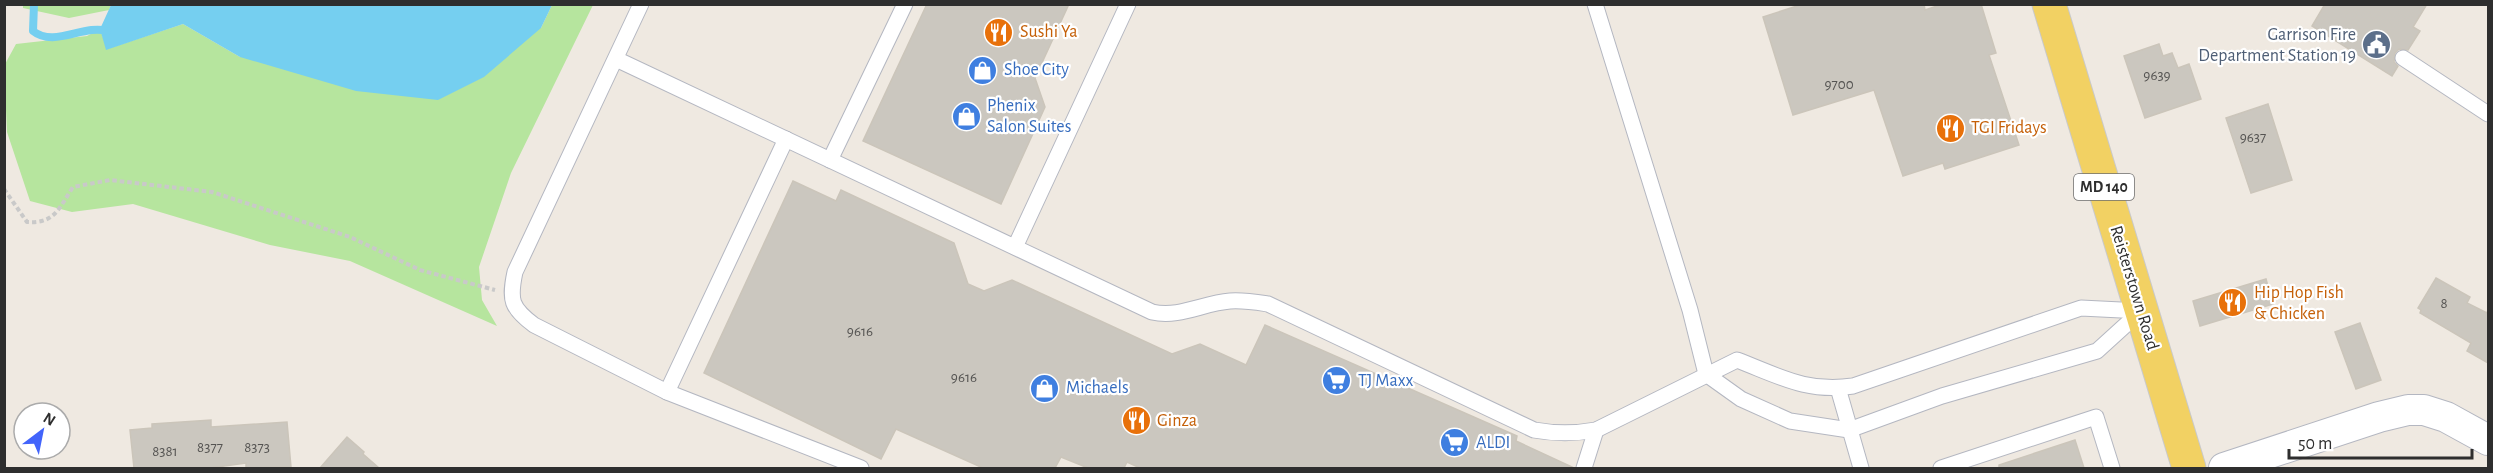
<svg xmlns="http://www.w3.org/2000/svg" width="2493" height="473" font-family="'Alegreya Sans',sans-serif">
	<style>
		.green { fill: #b6e59e }
		.water { fill: #75cff0 }
		.lines { fill: none; stroke-linecap: round; stroke-linejoin: round }
		.stream { stroke: #75cff0; stroke-width: 8 }
		.building { fill: #cbc7bf; stroke: #cbc5ba; stroke-width: 1.5 }
		.lane-casing { stroke: #b4b7c1; stroke-width: 17 }
		.street-casing { stroke: #b4b7c1; stroke-width: 32 }
		.primary-casing { stroke: #c9c9c9; stroke-width: 35 }
		.path { stroke: #c9c9c9; stroke-width: 4; stroke-dasharray: 4.5 3; stroke-linecap: butt }
		.lane { stroke: #fff; stroke-width: 15 }
		.street { stroke: #fff; stroke-width: 30 }
		.primary { stroke: #f2d163; stroke-width: 33 }
		.labels { text-anchor: middle; dominant-baseline: central; stroke-width: 4.5; stroke-linejoin: round; paint-order: stroke }
		.number-label { font-size: 15px; fill: #555452 }
		.shield { fill: #fff; stroke: #6d6d6d; stroke-width: 1.5 }
		.shield-label { font-size: 16px; font-weight: bold; fill: #2e2e2e }
		.food-label { font-size: 18px; fill: #c56008; stroke: #fff; text-anchor: start }
		.service-label { font-size: 18px; fill: #4e5e75; stroke: #fff; text-anchor: end }
		.shop-label { font-size: 18px; fill: #366cbe; stroke: #fff; text-anchor: start }
		.street-label { font-size: 18px; fill: #2e2e2e; stroke: #fff }
	</style>
	<rect width="100%" height="100%" fill="#efe9e1"/>
	<g class="green">
		<polygon points="23,5 111,5 109,10 69,18 23,8"/>
		<polygon points="552,5 593,5 511,173 479,267 482,300 497,326 350,261 270,245 133,204 72,212 30,201 7,132 4,66 16,44 87,36 100,29 107,49 183,24 240,57 541,28"/>
	</g>
	<polygon class="water" points="111,5 111,4 552,5 541,28 484,77 438,100 356,91 240,57 183,24 106,50 100,29"/>
	<g class="lines">
		<path class="stream" d="M34,4L33,31C54,48 84,24 107,31"/>
	</g>
	<g class="building">
		<polygon points="927,4 1069,4 1035,78 1045,107 1001,204 863,141"/>
		<polygon points="1803,4 1924,4 1925,10 1943,4 1981,4 1996,53 1989,55 2019,145 1945,169 1943,163 1903,176 1874,90 1793,115 1763,17"/>
		<polygon points="2325,4 2427,4 2413,27 2420,31 2408,50 2399,49 2395,53 2394,62 2398,66 2392,76 2312,26"/>
		<polygon points="2159,44 2163,56 2172,53 2178,68 2189,64 2201,99 2145,118 2124,56"/>
		<polygon points="2268,104 2292,180 2251,193 2226,118"/>
		<polygon points="793,181 836,201 841,190 954,243 968,284 984,291 1012,280 1172,354 1200,344 1246,365 1265,325 1517,436 1516,441 1574,468 1140,468 1127,462 1124,468 1088,468 1061,457 1055,468 983,468 896,429 881,459 704,373"/>
		<polygon points="2436,278 2470,297 2467,303 2487,313 2488,310 2488,363 2467,351 2471,343 2420,313 2421,310 2418,308"/>
		<polygon points="2266,279 2273,304 2200,326 2193,301"/>
		<polygon points="2360,323 2381,380 2356,389 2335,332"/>
		<polygon points="211,420 211,427 287,422 291,467 246,468 246,463 210,468 134,468 130,430 152,428 152,424"/>
		<polygon points="347,437 364,452 363,454 379,468 320,468"/>
		<polygon points="2075,440 2084,468 1999,468 1999,465"/>
	</g>
	<g class="lines">
		<defs>
			<g id="lane">
				<path d="M641,4L515,272C509,300 511,308 534,325L667,392L861,468"/>
				<polyline points="1595,4 1690,310 1706,374 1741,399 1790,421 1849,430 1942,396 2097,351 2141,311"/>
				<polyline points="2403,58 2488,114"/>
				<path d="M616,59L1152,312C1180,318 1203,303 1230,301C1243,300 1255,302 1268,304L1534,430C1556,434 1574,434 1596,430L1737,360C1779,376 1807,393 1853,386L2081,308L2141,311"/>
				<polyline points="830,160 905,4"/>
				<polyline points="1015,247 1128,4"/>
				<polyline points="1838,388 1861,468"/>
				<polyline points="667,392 786,139"/>
				<polyline points="1584,468 1596,430"/>
				<polyline points="1941,468 2096,417 2112,468"/>
			</g>
			<polyline id="street" points="2224,468 2379,417 2408,410 2424,410 2446,417 2488,440"/>
			<polyline id="primary" points="2049,4 2189,468"/>
		</defs>
		<use href="#lane" class="lane-casing"/>
		<use href="#street" class="street-casing"/>
		<use href="#primary" class="primary-casing"/>
		<path class="path" d="M4,189L27,222C55,224 59,208 73,187L110,180L212,192L350,237L420,270L495,290"/>
		<use href="#lane" class="lane"/>
		<use href="#street" class="street"/>
		<use href="#primary" class="primary"/>
	</g>
	<defs>
		<symbol id="restaurant-disc" viewBox="-11 -11 22 22"><circle r="9.5" fill="#e8710a" stroke="#fff"/><path d="M-5-6h1v4h1v-4h1v4h1v-4h1v5L-1.5 .5V6h-2V.5L-5-1ZM5-6V6H3V1.5H1.5Q1.5-4 5-6Z" fill="#fff"/></symbol>
		<symbol id="civic-disc" viewBox="-11 -11 22 22"><circle r="9.5" fill="#5c6f8a" stroke="#fff"/><path d="M-.6-6.5H3V-4.5H.6V-3L4-1V1h2V6H-6V1h2V-1L-.6-3ZM-1.2 2.5V6h2.4V2.5Z" fill="#fff"/></symbol>
		<symbol id="shop-disc" viewBox="-11 -11 22 22"><circle r="9.5" fill="#3f7fe0" stroke="#fff"/><path d="M-5-2.5h2.3a2.7 3.5 0 0 1 5.4 0H5L5.5 6h-11ZM-1.5-2.5h3a1.5 2.3 0 0 0-3 0Z" fill="#fff"/></symbol>
		<symbol id="supermarket-disc" viewBox="-11 -11 22 22"><circle r="9.5" fill="#3f7fe0" stroke="#fff"/><path d="M-6-5.5h2.5l.6 2H6L4.5 2H-2.5L-4.4-4H-6ZM-1.5 3.2a1.3 1.3 0 1 0 .1 0ZM3 3.2a1.3 1.3 0 1 0 .1 0Z" fill="#fff"/></symbol>
	</defs>
	<g fill-rule="evenodd">
		<use href="#restaurant-disc" x="982" y="16" width="33" height="33"/>
		<use href="#civic-disc" x="2360" y="28" width="33" height="33"/>
		<use href="#shop-disc" x="966" y="54" width="33" height="33"/>
		<use href="#shop-disc" x="950" y="100" width="33" height="33"/>
		<use href="#restaurant-disc" x="1934" y="112" width="33" height="33"/>
		<use href="#restaurant-disc" x="2216" y="286" width="33" height="33"/>
		<use href="#supermarket-disc" x="1320" y="364" width="33" height="33"/>
		<use href="#shop-disc" x="1028" y="372" width="33" height="33"/>
		<use href="#restaurant-disc" x="1120" y="404" width="33" height="33"/>
		<use href="#supermarket-disc" x="1438" y="426" width="33" height="33"/>
	</g>
	<g class="labels">
		<g class="number-label">
			<text x="2157" y="75">9639</text>
			<text x="1839" y="84">9700</text>
			<text x="2253" y="137">9637</text>
			<text x="2444" y="303">8</text>
			<text x="860" y="331">9616</text>
			<text x="964" y="377">9616</text>
			<text x="210" y="447">8377</text>
			<text x="257" y="447">8373</text>
			<text x="165" y="451">8381</text>
		</g>
		<rect class="shield" x="2074" y="174" width="60" height="26" rx="4.5"/>
		<g class="shield-label">
			<text x="2104" y="187">MD 140</text>
		</g>
		<g class="food-label">
			<text x="1020" y="32">Sushi Ya</text>
			<text x="1971" y="128">TGI Fridays</text>
			<text x="2254" y="293">Hip Hop Fish<tspan x="2254" dy="21">&amp; Chicken</tspan></text>
			<text x="1157" y="421">Ginza</text>
		</g>
		<g class="service-label">
			<text x="2356" y="35">Garrison Fire<tspan x="2356" dy="21">Department Station 19</tspan></text>
		</g>
		<g class="shop-label">
			<text x="1004" y="70">Shoe City</text>
			<text x="987" y="106">Phenix<tspan x="987" dy="21">Salon Suites</tspan></text>
			<text x="1358" y="381">TJ Maxx</text>
			<text x="1066" y="388">Michaels</text>
			<text x="1476" y="443">ALDI</text>
		</g>
		<g class="street-label">
			<text transform="translate(2134 288) rotate(73)">Reisterstown Road</text>
		</g>
	</g>
	<rect width="2493" height="473" fill="none" stroke="#2e2e2e" stroke-width="12"/>
	<g transform="translate(42 431) rotate(32)"><circle r="28" fill="#ffffff" stroke="#ababab" stroke-width="1.5"/>
	<path d="M0-4.5L10 22L0 15L-10 22Z" fill="#4264fb"/>
	<text y="-9" font-size="16" font-weight="bold" text-anchor="middle" fill="#2e2e2e">N</text>
	</g>
	<path d="M2289 449v9h183v-9" fill="none" stroke="#2e2e2e" stroke-width="3"/>
	<text x="2298" y="449" font-size="18" fill="#2e2e2e" stroke="#ffffff" stroke-width="4.5" paint-order="stroke">50 m</text>
</svg>
